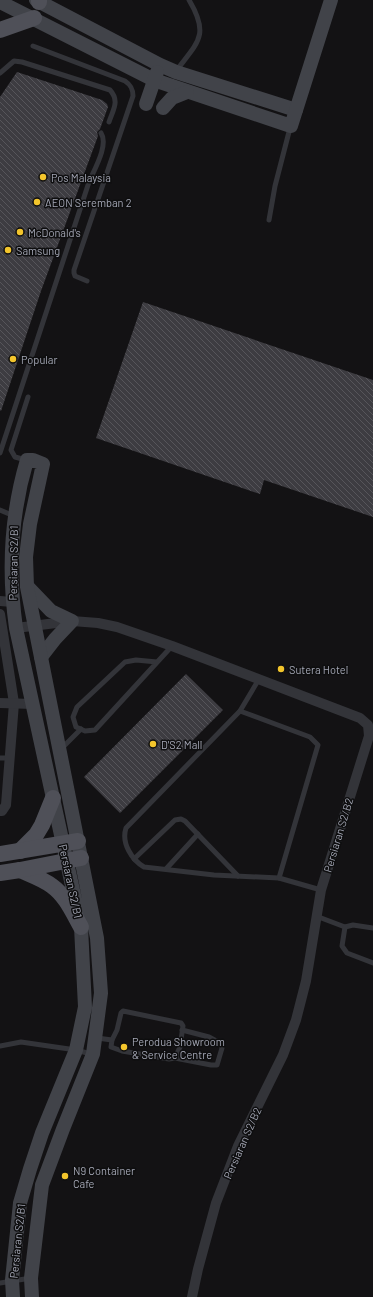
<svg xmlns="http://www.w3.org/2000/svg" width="373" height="1297" font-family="Barlow,sans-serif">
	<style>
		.building { fill: url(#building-back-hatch) }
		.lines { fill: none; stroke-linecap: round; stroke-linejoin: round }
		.lane { stroke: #333439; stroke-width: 5 }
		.street { stroke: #333439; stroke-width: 10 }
		.secondary { stroke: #414349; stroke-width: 14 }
		.primary { stroke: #4f5058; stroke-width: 16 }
		.poi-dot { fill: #f3c52c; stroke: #0e0e0f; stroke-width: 1.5 }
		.labels { text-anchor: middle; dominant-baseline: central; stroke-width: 3; stroke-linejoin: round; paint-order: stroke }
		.poi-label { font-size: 11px; fill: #a4a7b5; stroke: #0e0e0f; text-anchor: start }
		.street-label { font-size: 11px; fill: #a4a7b5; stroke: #0e0e0f }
	</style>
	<defs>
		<pattern id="building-back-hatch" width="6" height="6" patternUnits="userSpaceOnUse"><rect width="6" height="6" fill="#3d3c41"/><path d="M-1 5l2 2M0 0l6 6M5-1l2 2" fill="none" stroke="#56555a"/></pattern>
	</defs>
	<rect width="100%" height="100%" fill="#131214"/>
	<g class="building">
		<polygon points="17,72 102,100 107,104 108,107 100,129 97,132 98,136 41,291 1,411 0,410 0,97"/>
		<polygon points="143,302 373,380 373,517 264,480 260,494 96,438"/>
		<polygon points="186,674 223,710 120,813 84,777"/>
	</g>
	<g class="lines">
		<g class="lane">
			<path d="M33,46L125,81C131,85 133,89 133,96L74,270V273L75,276L87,281"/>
			<path d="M176,71C198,42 210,35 189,0"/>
			<path d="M0,73L14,61L22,62L110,90C120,101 113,110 109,122"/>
			<polyline points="269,220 275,186 290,128"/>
			<path d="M0,453L89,182C94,170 109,145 101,133"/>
			<polyline points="26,460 15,457 11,450 28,397"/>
			<polyline points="0,510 14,516"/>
			<polyline points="157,662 136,660 125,662 77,707 73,717 76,727 85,731 95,730 172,646"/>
			<path d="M259,679L240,711L126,828C121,843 132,860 144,867L214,875L279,878L321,890"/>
			<polyline points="240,711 310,737 318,745 279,878"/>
			<polyline points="62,748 81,729"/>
			<polyline points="0,758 9,758"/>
			<polyline points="134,859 175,820 181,819 185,821 238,876"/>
			<polyline points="166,869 198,834"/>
			<polyline points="316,916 345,927 353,925 373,928"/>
			<polyline points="345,927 342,946 347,953 373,963"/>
			<polygon points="123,1011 181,1023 183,1026 180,1047 175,1058 169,1059 122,1051 111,1047 112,1040 117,1030 121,1013"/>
			<polyline points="97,1038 112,1040"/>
			<polyline points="0,1046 21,1042 76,1050 91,1054"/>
			<polyline points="175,1058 211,1065 217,1065 222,1048 220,1043 209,1037 182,1030"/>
			<polyline points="0,1283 31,1278"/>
		</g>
		<g class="street">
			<polyline points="0,601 12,602"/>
			<polyline points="0,614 14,703 6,805 2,811 0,811"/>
			<polyline points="16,628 72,621 98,623 117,627 172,646 360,718 368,725 369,736 321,890 306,981 296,1020 283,1055 238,1146 216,1203 198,1269 192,1297"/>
			<polyline points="0,703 33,704"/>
		</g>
		<g class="secondary">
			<polyline points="36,0 160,65 176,72 296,110"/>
			<polyline points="0,2 154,80 291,126 331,0"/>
			<polyline points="146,104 157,72"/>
			<polyline points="163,108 172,98 187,92"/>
			<polyline points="28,587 51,611 72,621 55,639 41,657"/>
			<path d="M13,1297L12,1280L20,1203L30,1169L42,1133L76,1050L85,1007L81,927L16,628C8,572 11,514 27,460H33L43,464L30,524L26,557L27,587L97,938L101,993L93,1054L63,1129L42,1185L31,1278L32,1297"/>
		</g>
		<g class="primary">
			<polyline points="39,0 39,2"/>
			<polyline points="0,30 34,18"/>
			<polyline points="20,851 36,835 42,825 53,798"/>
			<polyline points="0,854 78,841"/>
			<path d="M20,870C31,875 43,879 52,886C66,896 73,913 81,927"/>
			<polyline points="0,873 20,870 81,858"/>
		</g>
	</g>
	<g class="poi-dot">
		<circle cx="43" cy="177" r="4"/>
		<circle cx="37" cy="202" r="4"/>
		<circle cx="20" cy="232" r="4"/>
		<circle cx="8" cy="250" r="4"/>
		<circle cx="13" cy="359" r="4"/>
		<circle cx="281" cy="669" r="4"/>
		<circle cx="153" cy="744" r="4"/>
		<circle cx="124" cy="1047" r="4"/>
		<circle cx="65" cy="1176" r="4"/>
	</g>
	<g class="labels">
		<g class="poi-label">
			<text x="51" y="177">Pos Malaysia</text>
			<text x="45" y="202">AEON Seremban 2</text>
			<text x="28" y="232">McDonald's</text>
			<text x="16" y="250">Samsung</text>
			<text x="21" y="359">Popular</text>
			<text x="289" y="669">Sutera Hotel</text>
			<text x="161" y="744">D'S2 Mall</text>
			<text x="132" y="1041">Perodua Showroom<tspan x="132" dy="13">&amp; Service Centre</tspan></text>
			<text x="73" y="1170">N9 Container<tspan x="73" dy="13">Cafe</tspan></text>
		</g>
		<g class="street-label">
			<text transform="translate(13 563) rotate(-89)">Persiaran S2/B1</text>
			<text transform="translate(338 835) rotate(-73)">Persiaran S2/B2</text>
			<text transform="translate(71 881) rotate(78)">Persiaran S2/B1</text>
			<text transform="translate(242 1143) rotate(-66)">Persiaran S2/B2</text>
			<text transform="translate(17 1241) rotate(-84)">Persiaran S2/B1</text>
		</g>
	</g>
</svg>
